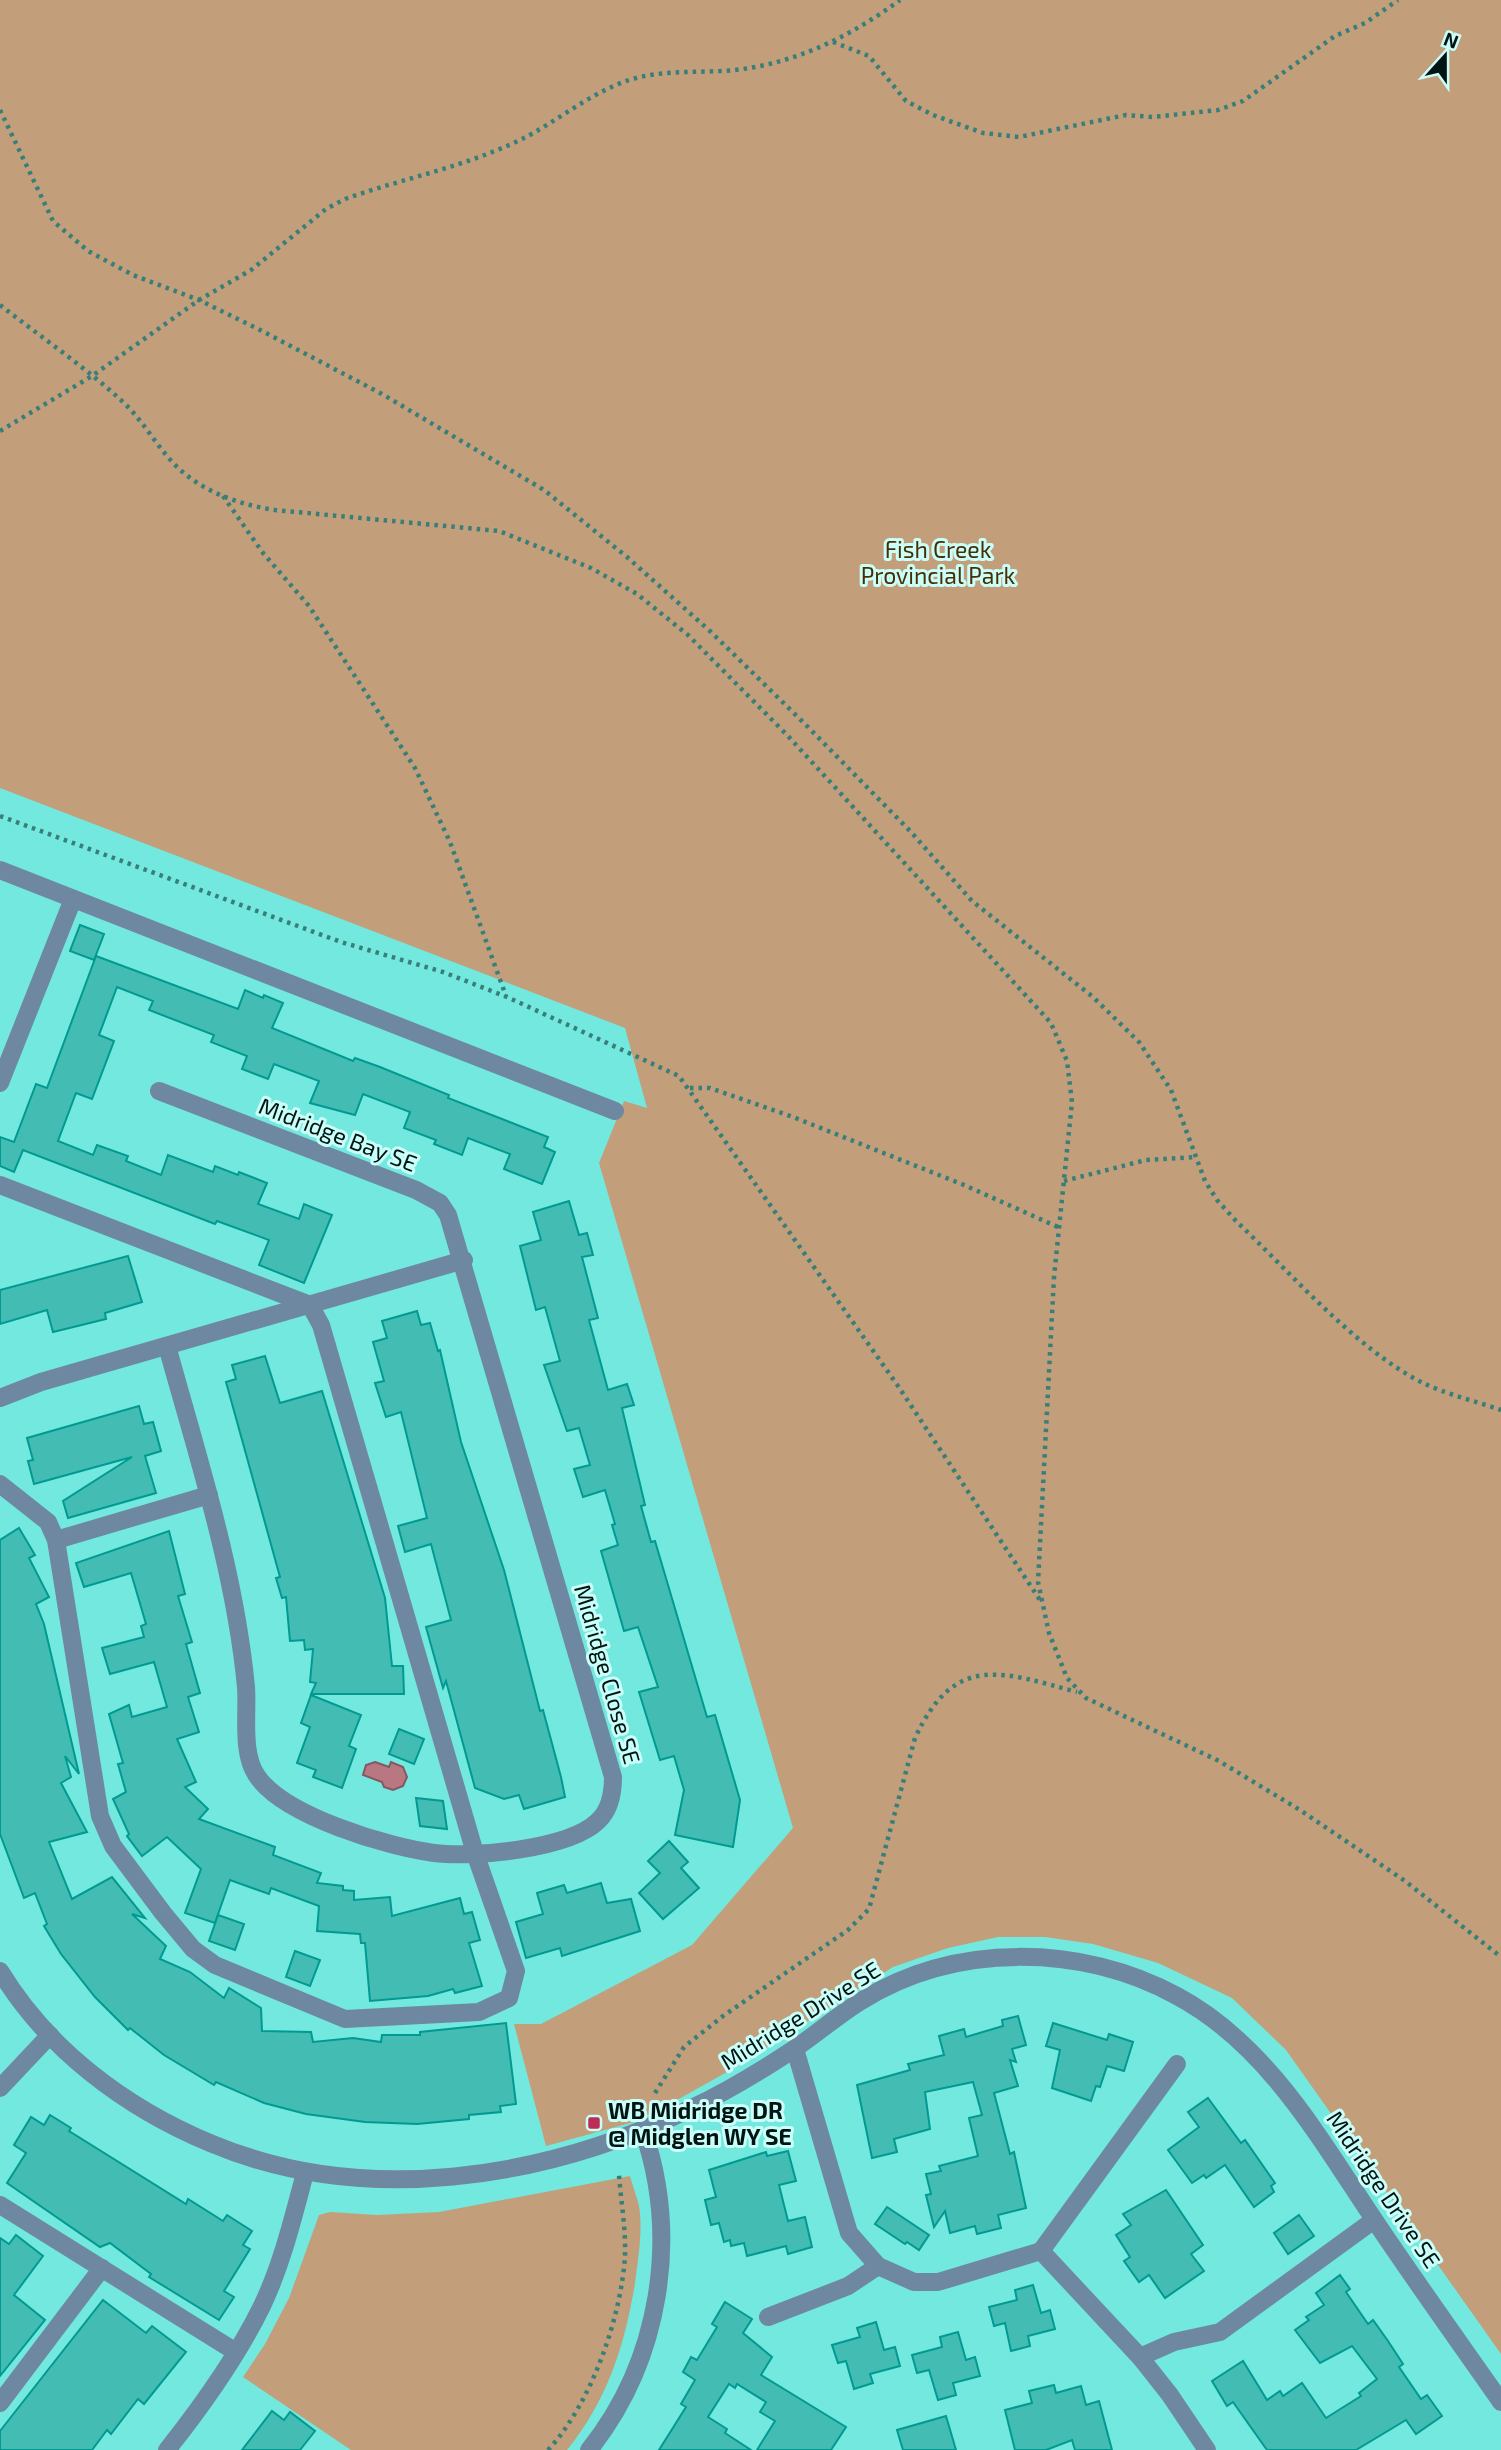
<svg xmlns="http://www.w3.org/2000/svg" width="1501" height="2450" font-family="'Exo 2',sans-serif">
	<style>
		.green { fill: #c29f7a }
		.water { fill: #b97782; stroke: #825961; stroke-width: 2 }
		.building { fill: #43bdb4; stroke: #009a92; stroke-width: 2 }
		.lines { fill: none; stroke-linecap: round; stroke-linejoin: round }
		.path { stroke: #397e78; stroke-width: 4.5; stroke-dasharray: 3.5 5; stroke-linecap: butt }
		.minor { stroke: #6f88a1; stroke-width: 18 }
		.poi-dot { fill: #bb2c57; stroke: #cafef9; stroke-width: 2.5 }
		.labels { text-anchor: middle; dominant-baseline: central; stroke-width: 6; stroke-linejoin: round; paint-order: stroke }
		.park-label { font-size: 23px; fill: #4b2d04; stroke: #cafef9 }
		.street-label { font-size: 23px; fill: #001413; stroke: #cafef9 }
		.poi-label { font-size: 23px; font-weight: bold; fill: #001413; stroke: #cafef9; text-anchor: start }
	</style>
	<rect width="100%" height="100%" fill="#73e8de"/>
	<g class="green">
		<polygon points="0,0 1501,0 1501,2354 1286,2050 1232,1998 1158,1963 1093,1944 1045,1937 998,1937 948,1948 893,1967 736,2067 677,2100 634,2122 546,2146 514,2024 541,2024 692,1945 793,1828 599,1163 624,1101 647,1108 625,1028 0,788"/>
		<path d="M630,2176C633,2188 639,2201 640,2213C642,2236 638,2260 635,2283C625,2345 607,2401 567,2450H351L243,2377L265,2344L289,2298L319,2215L330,2212L377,2215L439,2212Z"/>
	</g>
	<polygon class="water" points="375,1762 389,1767 391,1762 403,1767 407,1777 403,1786 393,1790 384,1787 382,1782 363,1775 366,1765"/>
	<g class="building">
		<polygon points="80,925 104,934 94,960 70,951"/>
		<polygon points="96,956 238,1009 245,990 263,998 264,995 283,1003 272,1028 353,1061 355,1058 380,1067 449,1095 448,1098 548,1137 544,1147 555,1152 542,1184 504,1169 510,1154 468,1138 462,1155 434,1144 436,1140 404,1128 410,1112 363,1094 355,1115 310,1103 319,1081 274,1064 268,1079 242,1069 247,1056 211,1042 214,1035 149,1010 153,1001 117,987 99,1035 114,1041 92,1099 76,1093 58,1141 93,1155 97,1145 128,1156 126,1161 161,1175 168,1155 213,1172 215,1166 238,1175 239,1172 267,1183 258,1204 299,1219 304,1204 332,1215 304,1283 259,1265 269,1240 217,1221 215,1224 23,1150 14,1172 0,1166 0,1137 14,1142 36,1084 47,1088"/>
		<polygon points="569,1201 579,1235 587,1233 593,1255 582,1257 598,1318 589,1320 608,1390 627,1384 634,1405 622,1408 645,1505 641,1506 651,1542 655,1541 707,1717 715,1715 740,1800 733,1847 675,1835 684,1790 674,1756 660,1760 639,1692 658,1687 638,1627 624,1631 601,1551 618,1545 612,1525 615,1524 605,1490 583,1497 574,1469 590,1465 579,1428 567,1431 544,1365 560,1361 545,1307 536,1310 520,1246 541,1240 533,1212"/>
		<polygon points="128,1256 142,1302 105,1313 106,1319 53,1332 47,1310 0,1324 0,1290"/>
		<polygon points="417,1311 421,1325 430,1323 438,1351 440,1350 461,1442 504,1570 540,1711 543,1710 561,1777 565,1797 524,1809 519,1795 504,1799 475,1788 446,1681 443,1688 426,1627 451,1620 431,1544 405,1552 398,1526 427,1518 401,1412 386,1417 375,1383 384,1381 373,1342 387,1338 382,1321"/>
		<polygon points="265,1356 280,1403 322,1391 385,1598 392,1666 403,1666 404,1694 311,1694 316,1683 310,1682 313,1649 305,1650 304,1640 290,1641 286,1597 282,1598 276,1578 280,1577 226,1382 236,1379 232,1365"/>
		<polygon points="139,1406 144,1424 153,1422 161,1451 145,1456 156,1493 68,1518 63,1501 132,1457 34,1484 28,1461 33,1460 27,1438"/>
		<polygon points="19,1528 35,1555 29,1558 49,1597 36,1604 44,1624 79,1774 65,1756 71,1777 61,1783 87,1832 49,1842 72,1899 112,1877 145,1918 132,1914 166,1946 160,1959 190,1972 224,1998 229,1988 261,2008 262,2031 311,2032 313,2042 353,2038 381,2042 382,2035 420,2035 420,2032 506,2023 516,2104 500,2106 501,2112 469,2115 469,2119 417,2124 365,2122 306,2114 264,2103 216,2082 214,2085 164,2055 130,2028 128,2030 95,1997 61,1954 44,1926 47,1924 35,1893 24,1898 0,1834 0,1540"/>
		<polygon points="169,1531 185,1594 178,1596 192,1642 186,1644 200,1693 188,1697 199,1732 177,1739 196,1782 185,1787 208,1809 199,1819 275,1847 273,1855 321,1873 317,1883 343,1886 343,1890 354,1891 354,1900 390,1897 392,1916 460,1898 464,1914 472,1912 480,1940 469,1943 482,1986 455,1993 453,1989 428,1996 370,2001 365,1943 361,1943 360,1934 317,1931 319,1906 271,1888 269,1894 230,1880 215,1923 185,1913 201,1869 167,1837 142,1856 127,1836 129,1834 113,1799 126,1792 118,1764 123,1763 109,1714 129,1705 132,1717 167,1707 154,1662 110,1674 102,1648 144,1637 141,1626 146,1624 131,1573 84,1587 76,1563"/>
		<polygon points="311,1695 361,1715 349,1746 356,1749 342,1788 313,1777 316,1770 297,1763 310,1727 301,1723"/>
		<polygon points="399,1729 424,1739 414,1764 389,1754"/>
		<polygon points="416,1798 443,1801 447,1829 420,1826"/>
		<polygon points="669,1841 688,1862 681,1868 699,1888 663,1919 639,1893 660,1873 648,1861"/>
		<polygon points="601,1883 607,1903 631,1899 640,1931 562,1956 560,1948 526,1958 516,1922 543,1914 537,1893 564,1885 567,1893"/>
		<polygon points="218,1915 244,1924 235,1950 209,1941"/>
		<polygon points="295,1951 320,1960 310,1986 286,1977"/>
		<polygon points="1018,2016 1026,2045 1012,2049 1016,2062 1010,2060 1018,2086 994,2093 1010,2154 1014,2152 1026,2208 998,2215 1001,2228 977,2234 975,2226 950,2233 945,2211 934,2227 926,2195 931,2194 926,2174 941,2171 939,2166 978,2156 969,2118 982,2115 973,2082 925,2092 930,2129 894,2139 897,2152 872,2158 857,2085 910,2070 908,2064 944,2055 939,2036 964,2029 966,2037 1003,2026 1002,2020"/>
		<polygon points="1053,2023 1107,2040 1109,2034 1133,2042 1124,2071 1107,2066 1100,2087 1096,2086 1091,2101 1052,2088 1060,2050 1046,2046"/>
		<polygon points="1208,2098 1241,2143 1245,2140 1275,2183 1271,2186 1274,2192 1254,2207 1225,2165 1206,2178 1204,2175 1192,2183 1168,2150 1199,2127 1188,2112"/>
		<polygon points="50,2115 71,2128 69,2131 186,2204 188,2199 223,2221 227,2215 252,2231 243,2245 250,2249 224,2291 234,2297 219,2320 149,2277 151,2274 110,2243 100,2247 7,2183 26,2153 14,2145 31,2117 44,2125"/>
		<polygon points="788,2151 796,2181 779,2185 788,2221 805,2217 812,2247 788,2254 786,2246 747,2256 744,2243 731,2246 730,2240 724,2242 719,2223 711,2225 705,2200 716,2197 709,2170 766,2152 767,2156"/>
		<polygon points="1166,2190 1203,2245 1191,2254 1204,2271 1165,2298 1149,2275 1139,2282 1124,2261 1130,2257 1116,2235 1131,2225 1123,2214"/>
		<polygon points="887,2207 929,2235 919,2250 907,2242 905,2244 875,2224"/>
		<polygon points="1299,2215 1314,2236 1288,2254 1274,2233"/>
		<polygon points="16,2235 43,2256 14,2295 45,2320 0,2376 0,2238 9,2244"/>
		<polygon points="1340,2275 1350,2289 1346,2292 1368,2324 1373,2320 1388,2341 1403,2364 1399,2367 1421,2399 1427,2395 1442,2416 1416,2434 1406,2420 1356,2450 1267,2450 1233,2402 1227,2406 1212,2381 1243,2361 1267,2400 1280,2391 1283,2396 1302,2383 1326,2418 1361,2396 1359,2393 1377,2379 1352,2346 1320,2363 1295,2330 1309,2320 1306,2317 1324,2305 1316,2293"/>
		<polygon points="1033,2285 1041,2313 1050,2310 1055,2329 1028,2336 1030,2346 1011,2351 1005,2323 994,2326 989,2307 1017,2300 1015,2290"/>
		<polygon points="103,2300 146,2333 152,2326 186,2352 144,2404 138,2399 111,2434 107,2430 92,2450 0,2450 0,2431"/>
		<polygon points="725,2302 752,2319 743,2333 772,2357 761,2375 846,2427 831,2450 757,2450 775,2421 760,2412 766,2402 737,2384 735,2388 729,2384 708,2417 727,2429 725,2433 751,2450 659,2450 686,2407 681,2404 695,2380 683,2372 691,2357 697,2360 717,2327 712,2324"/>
		<polygon points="876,2322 884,2350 895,2347 900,2366 870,2374 873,2383 854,2389 846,2361 838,2363 832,2345 860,2337 857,2328"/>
		<polygon points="958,2332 966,2360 975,2357 980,2376 953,2383 956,2395 938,2400 929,2370 917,2373 912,2355 942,2347 940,2337"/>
		<polygon points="1054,2385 1056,2393 1081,2386 1086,2405 1099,2401 1112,2450 1075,2450 1072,2440 1046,2450 1015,2450 1005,2410 1032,2403 1029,2391"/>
		<polygon points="272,2411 284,2420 290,2412 315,2431 300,2450 242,2450"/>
		<polygon points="946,2416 956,2450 903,2450 897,2430"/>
	</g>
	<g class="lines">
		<g class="path">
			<polyline points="833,42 869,56 906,101 933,115 983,133 1019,137 1126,115 1153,117 1218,110 1243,101 1335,36 1365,23 1398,0"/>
			<path d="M0,110L53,221L88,251L133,275L199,300L264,332L382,394L544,490L627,557L711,632L806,725L911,832L972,901L1093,997L1139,1042L1171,1090L1205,1181L1217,1200L1236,1221C1290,1272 1355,1348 1421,1382C1445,1394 1475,1401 1501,1410"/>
			<path d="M0,305C41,337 85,367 123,402C140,418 152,438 167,456C194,489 235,504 275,510L499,531L591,568L637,594L688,635L788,736L1051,1023L1067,1061L1072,1102L1054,1277L1038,1582L1049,1633L1067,1678L1086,1698L1219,1761L1300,1810L1405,1881L1501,1957"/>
			<path d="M0,431L92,376L199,300L251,270L326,209L345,199C404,178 465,167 522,139C560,120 597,87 640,77C671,70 704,73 735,70C797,63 851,36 900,0"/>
			<polyline points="223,496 263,553 309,606 415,768 450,842 506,996"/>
			<polyline points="0,816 341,942 443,972 507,997 679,1076 898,1386 1040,1600"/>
			<polyline points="690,1088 710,1088 793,1117 964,1185 1058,1227"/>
			<polyline points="1064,1181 1146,1160 1197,1157"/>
			<path d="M655,2093L684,2047L723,2016L848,1930L869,1909L915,1738C955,1652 1002,1672 1077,1692"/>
			<path d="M548,2450C591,2404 621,2318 625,2256C626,2230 621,2201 619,2175"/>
		</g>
		<g class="minor">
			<polyline points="0,870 615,1111"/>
			<polyline points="0,1083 73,899"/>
			<path d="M159,1091L416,1190L440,1203L448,1215L613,1777C613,1793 610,1810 598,1821C569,1849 474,1858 434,1853C388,1847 284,1816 257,1776C241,1753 248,1714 246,1687C235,1571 198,1458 167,1346"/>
			<polyline points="0,1185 310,1305 321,1325 475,1853 516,1971 509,1998 479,2012 345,2019 215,1965 193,1949 163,1913 113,1846 100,1816 56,1540 48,1522 0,1484"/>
			<polyline points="0,1398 41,1382 464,1260"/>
			<polyline points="56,1540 209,1495"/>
			<path d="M0,1971C48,2050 126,2108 210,2143C364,2208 543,2179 690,2109C726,2092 761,2071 794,2049C817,2034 838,2015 861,2001C955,1942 1081,1944 1177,1996C1267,2044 1320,2139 1375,2221C1416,2282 1459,2342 1501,2402"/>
			<polyline points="795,2049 849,2233 878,2266 914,2282 938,2282 1041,2251 1140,2357 1174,2342 1220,2332 1374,2220"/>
			<polyline points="0,2088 50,2035"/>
			<polyline points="0,2205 236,2352"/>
			<polyline points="1041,2251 1177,2064"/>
			<polyline points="768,2317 848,2286 878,2266"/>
			<polyline points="1140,2357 1170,2395 1207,2450"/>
			<polyline points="0,2403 102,2268"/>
			<path d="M167,2450C202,2406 237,2357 262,2306C282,2264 293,2218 305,2173"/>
			<path d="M589,2450C660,2361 680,2238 643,2130"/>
		</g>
	</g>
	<rect class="poi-dot" x="587" y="2116" width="14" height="14" rx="3.5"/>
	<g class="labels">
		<g class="park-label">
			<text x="938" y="549">Fish Creek<tspan x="938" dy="26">Provincial Park</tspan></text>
		</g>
		<g class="street-label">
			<text transform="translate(338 1134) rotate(21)">Midridge Bay SE</text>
			<text transform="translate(608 1674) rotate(74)">Midridge Close SE</text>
			<text transform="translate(800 2015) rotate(-32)">Midridge Drive SE</text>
			<text transform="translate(1384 2189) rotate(56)">Midridge Drive SE</text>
		</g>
		<g class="poi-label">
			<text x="608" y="2110">WB Midridge DR<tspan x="608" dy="26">@ Midglen WY SE</tspan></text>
		</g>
	</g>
	<g transform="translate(1445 56) rotate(21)" stroke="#cafef9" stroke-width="5" paint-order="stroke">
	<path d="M0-5L12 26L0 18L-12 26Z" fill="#001413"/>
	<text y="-10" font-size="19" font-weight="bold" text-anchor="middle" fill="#001413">N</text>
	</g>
</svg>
